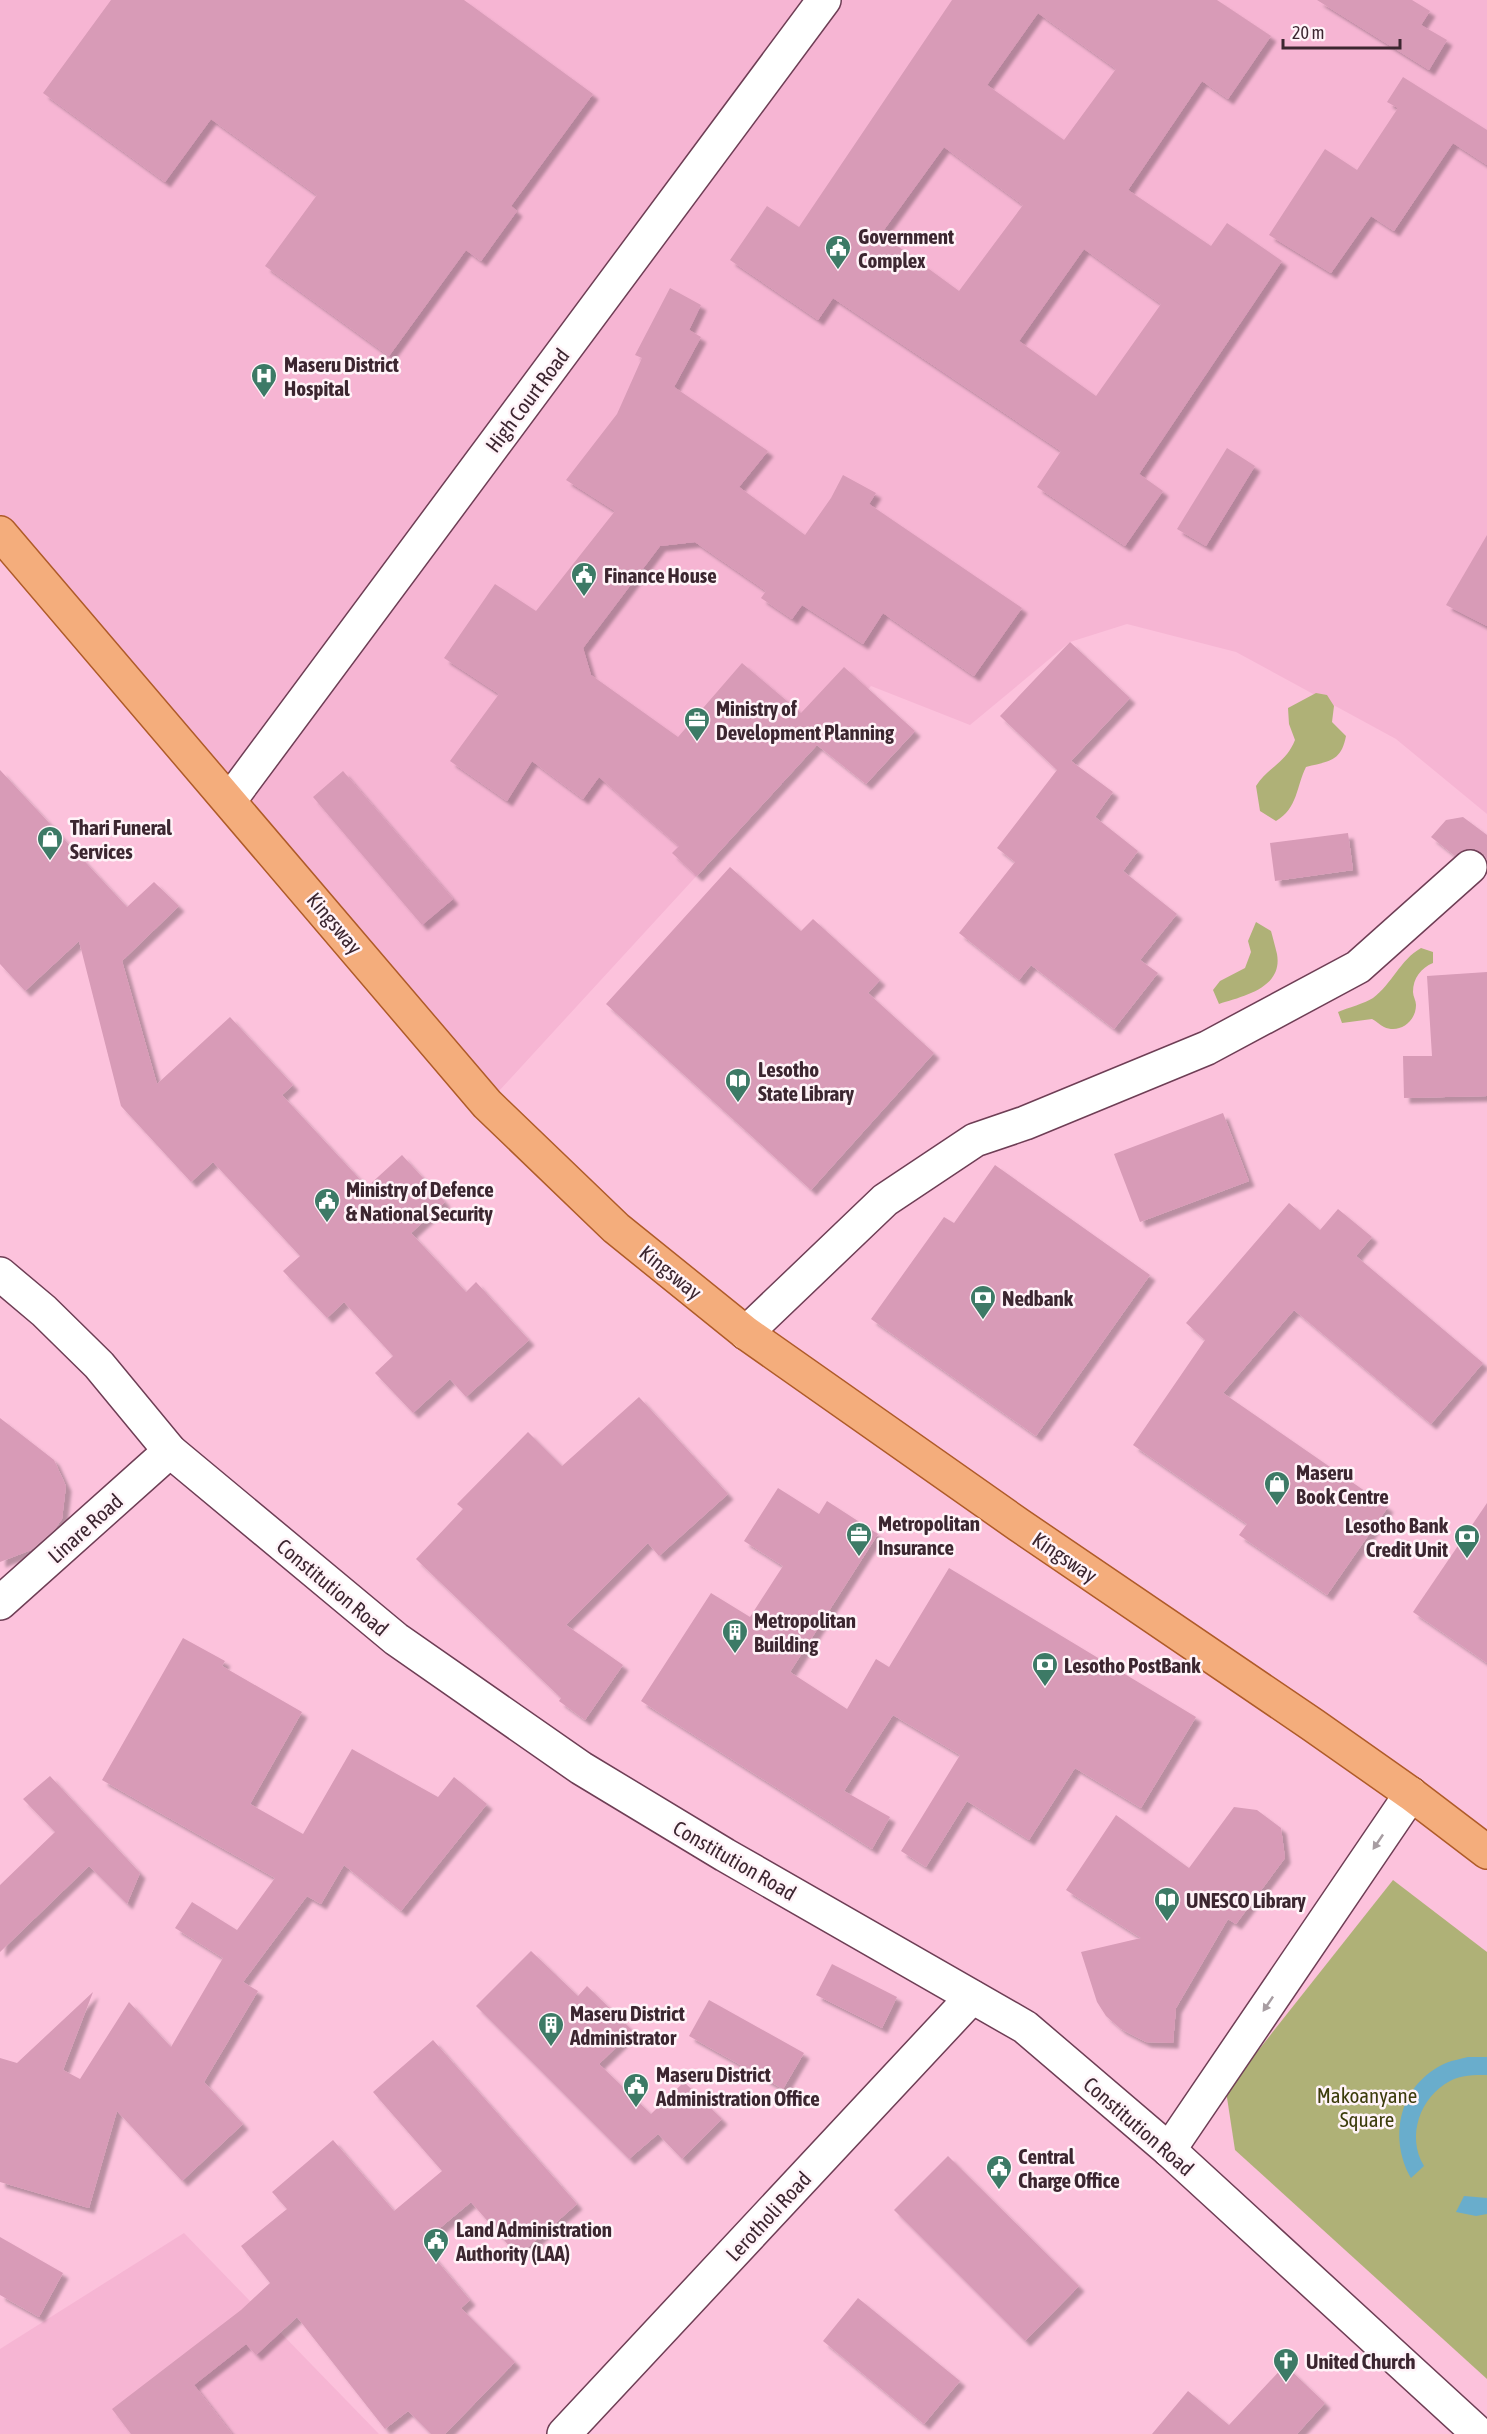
<svg xmlns="http://www.w3.org/2000/svg" width="1487" height="2434" font-family="'Asap Condensed',sans-serif">
	<style>
		.built { fill: #f6b5d3 }
		.green { fill: #afb177 }
		.water { fill: #69adcc }
		.building { fill: #d89bb7; fill-rule: evenodd; filter: url(#shadow) }
		.lines { fill: none; stroke-linecap: round; stroke-linejoin: round }
		.minor-casing { stroke: #6e3e55; stroke-width: 36 }
		.major-casing { stroke: #af5b29; stroke-width: 36 }
		.minor { stroke: #fff; stroke-width: 33 }
		.major { stroke: #f4ad7c; stroke-width: 33 }
		.oneway { fill: #a79da2 }
		.labels { text-anchor: middle; dominant-baseline: central; stroke-width: 5; stroke-linejoin: round; paint-order: stroke }
		.poi-label { font-size: 21px; font-weight: bold; fill: #3c2630; stroke: #fff3f8; text-anchor: start }
		.street-label { font-size: 21px; fill: #3c2630; stroke: #fff3f8 }
		.park-label { font-size: 21px; fill: #3c3c0b; stroke: #fff3f8 }
	</style>
	<defs>
		<filter id="shadow"><feDropShadow dx="5.5" dy="5.5" stdDeviation="1.5" flood-color="#0004"/></filter>
	</defs>
	<rect width="100%" height="100%" fill="#fcc2dc"/>
	<g class="built">
		<polygon points="0,0 1487,0 1487,814 1396,739 1236,652 1127,624 1070,642 970,725 871,686 487,1104 0,533"/>
		<polygon points="184,2233 379,2434 0,2434 0,2349"/>
	</g>
	<g class="green">
		<path d="M1316,693L1327,695L1334,706L1332,722L1346,736C1341,762 1329,761 1306,767C1296,787 1298,808 1276,821L1260,811L1256,786C1268,767 1286,763 1295,740L1289,724L1288,708Z"/>
		<path d="M1256,922L1271,931C1273,938 1275,946 1277,954C1283,988 1244,996 1219,1004L1213,990L1220,981L1245,968L1251,952L1248,941Z"/>
		<path d="M1421,948L1433,952V963C1421,968 1413,978 1413,992C1413,996 1416,1001 1416,1005C1416,1022 1399,1034 1384,1027C1380,1025 1376,1021 1372,1019L1342,1023L1338,1012C1347,1008 1366,1003 1373,998C1392,984 1400,960 1421,948Z"/>
		<polygon points="1393,1880 1487,1952 1487,2379 1235,2150 1226,2091"/>
	</g>
	<g class="water">
		<path d="M1468,2057H1487V2075C1474,2075 1461,2075 1450,2081C1420,2097 1406,2136 1424,2166L1411,2178C1388,2137 1399,2084 1446,2063C1453,2060 1461,2059 1468,2057Z"/>
		<polygon points="1464,2196 1487,2198 1487,2214 1476,2216 1456,2212"/>
	</g>
	<g class="building">
		<polygon points="111,0 464,0 593,94 511,206 517,211 481,261 466,250 389,356 265,266 317,195 211,119 165,182 43,93"/>
		<path d="M952,0H1217L1271,36L1228,99L1202,81L1128,190L1211,246L1227,223L1282,261L1139,474L1163,491L1125,546L1037,487L1061,451L833,298L818,320L730,260L767,206L799,227ZM1038,13L1116,69L1064,140L987,85ZM944,147L1023,205L959,291L881,234ZM1084,249L1161,304L1096,396L1019,341Z"/>
		<polygon points="1317,0 1412,0 1430,11 1421,25 1447,40 1429,70"/>
		<polygon points="1403,77 1487,130 1487,165 1453,143 1394,231 1371,216 1331,273 1269,235 1325,149 1357,170 1398,108 1387,102"/>
		<polygon points="670,288 701,305 689,330 701,337 674,387 768,451 739,487 805,535 831,498 843,475 876,493 869,504 1022,608 974,676 883,613 863,644 802,605 792,619 761,598 766,591 695,542 660,546 583,648 591,675 678,737 742,663 801,713 844,667 915,731 866,784 817,745 697,876 672,853 679,846 599,777 583,799 532,761 507,801 450,761 499,694 444,658 495,584 536,611 615,511 566,480 617,414 642,358 635,355"/>
		<polygon points="1227,448 1255,466 1206,546 1177,529"/>
		<polygon points="1487,535 1487,626 1446,605"/>
		<polygon points="1070,642 1130,698 1071,761 1113,792 1095,817 1138,851 1123,871 1177,914 1140,960 1158,973 1114,1029 1031,965 1019,980 959,933 1015,862 997,848 1057,770 1000,716"/>
		<polygon points="0,770 127,907 154,882 179,906 122,961 157,1084 230,1017 293,1085 282,1095 367,1187 402,1155 445,1202 411,1233 466,1292 476,1282 529,1340 466,1397 450,1379 413,1413 375,1373 393,1356 344,1302 327,1318 283,1271 300,1256 213,1162 191,1182 121,1106 79,941 25,991 0,964"/>
		<polygon points="343,771 453,899 422,925 313,797"/>
		<polygon points="1463,817 1487,835 1487,860 1484,854 1475,849 1466,849 1455,856 1431,837 1446,820"/>
		<polygon points="1348,833 1353,870 1275,881 1270,843"/>
		<polygon points="730,867 801,931 813,919 880,980 868,993 934,1053 811,1190 606,1004"/>
		<polygon points="1487,972 1487,1096 1404,1098 1403,1056 1432,1056 1427,976"/>
		<polygon points="1223,1113 1249,1181 1140,1222 1114,1154"/>
		<polygon points="995,1165 1150,1275 1036,1436 871,1319 944,1217 954,1223"/>
		<polygon points="1289,1203 1320,1230 1338,1209 1372,1237 1356,1256 1483,1363 1431,1424 1294,1310 1223,1393 1388,1507 1327,1595 1239,1535 1247,1524 1133,1445 1205,1340 1186,1323"/>
		<polygon points="639,1397 728,1494 659,1556 648,1543 566,1625 623,1665 585,1720 559,1701 561,1698 416,1559 463,1509 457,1504 528,1432 562,1466"/>
		<polygon points="0,1418 54,1460 66,1486 62,1519 54,1530 31,1550 0,1562"/>
		<polygon points="778,1488 819,1514 827,1501 878,1534 790,1672 847,1709 876,1659 889,1667 949,1568 1196,1717 1141,1808 1075,1768 1029,1840 967,1801 926,1867 901,1851 960,1755 893,1715 844,1791 890,1817 872,1849 641,1701 711,1593 750,1617 783,1566 744,1541"/>
		<polygon points="1487,1503 1487,1663 1413,1612"/>
		<polygon points="183,1638 225,1661 222,1666 302,1712 250,1804 303,1834 352,1749 438,1797 454,1777 487,1804 401,1911 344,1865 321,1904 307,1896 243,1982 258,1991 204,2082 243,2124 182,2181 117,2111 89,2208 0,2182 0,2058 17,2063 93,1992 63,2070 80,2079 129,2002 171,2047 223,1958 175,1928 192,1902 237,1930 275,1878 102,1780"/>
		<polygon points="50,1776 140,1873 127,1904 89,1866 0,1952 0,1885 55,1832 23,1799"/>
		<polygon points="1234,1807 1257,1810 1281,1828 1285,1858 1236,1924 1228,1919 1176,2008 1173,2043 1146,2042 1121,2029 1106,2016 1097,2002 1081,1952 1141,1938 1066,1890 1116,1815 1189,1868"/>
		<polygon points="531,1951 578,1996 587,1986 633,2031 599,2064 651,2114 684,2082 722,2119 682,2159 658,2134 629,2159 476,2006"/>
		<polygon points="832,1964 897,1997 882,2028 816,1995"/>
		<polygon points="709,2000 804,2053 783,2089 689,2036"/>
		<polygon points="433,2040 577,2204 518,2256 471,2202 422,2243 470,2300 461,2308 515,2362 445,2434 431,2434 408,2411 385,2429 297,2317 256,2355 246,2344 194,2385 232,2434 131,2434 112,2409 241,2310 270,2283 241,2246 287,2209 272,2192 333,2140 394,2211 442,2171 373,2092"/>
		<polygon points="948,2156 1079,2286 1025,2341 894,2210"/>
		<polygon points="0,2237 63,2273 39,2317 0,2295"/>
		<polygon points="858,2298 960,2381 924,2424 823,2341"/>
		<polygon points="1285,2365 1325,2403 1297,2434 1152,2434 1188,2391 1229,2425"/>
	</g>
	<g class="lines">
		<defs>
			<g id="minor">
				<polyline points="230,800 824,0"/>
				<polyline points="0,1274 44,1311 99,1365 170,1451 396,1639 581,1768 725,1855 1025,2027 1169,2150 1479,2434"/>
				<polyline points="746,1333 885,1200 975,1140 1025,1123 1207,1048 1358,967 1470,867"/>
				<polyline points="0,1603 170,1451"/>
				<polyline points="1169,2150 1411,1794"/>
				<polyline points="564,2434 972,1997"/>
			</g>
			<polyline id="major" points="0,533 487,1104 616,1228 746,1333 1019,1525 1313,1725 1411,1794 1487,1852"/>
		</defs>
		<use href="#minor" class="minor-casing"/>
		<use href="#major" class="major-casing"/>
		<use href="#minor" class="minor"/>
		<use href="#major" class="major"/>
	</g>
	<defs><path id="oneway-solid" d="M-6-.8H1V-3.2L6.5 0L1 3.2V.8H-6Z" transform="scale(1.5)"/></defs>
	<g class="oneway">
		<use href="#oneway-solid" transform="translate(1378 1842) rotate(124)"/>
		<use href="#oneway-solid" transform="translate(1268 2004) rotate(124)"/>
	</g>
	<defs>
		<symbol id="civic-pin" viewBox="-11 -11 22 30"><path d="M0 17L-7.5 6A9.5 9.5 0 1 1 7.5 6Z" fill="#3d7a66" stroke="#fff3f8"/><path d="M-.6-6.5H3V-4.5H.6V-3L4-1V1h2V6H-6V1h2V-1L-.6-3ZM-1.2 2.5V6h2.4V2.5Z" fill="#fff"/></symbol>
		<symbol id="hospital-pin" viewBox="-11 -11 22 30"><path d="M0 17L-7.5 6A9.5 9.5 0 1 1 7.5 6Z" fill="#3d7a66" stroke="#fff3f8"/><path d="M-5-5h3v3.5h4V-5h3V5h-3V1.5h-4V5h-3Z" fill="#fff"/></symbol>
		<symbol id="office-pin" viewBox="-11 -11 22 30"><path d="M0 17L-7.5 6A9.5 9.5 0 1 1 7.5 6Z" fill="#3d7a66" stroke="#fff3f8"/><path d="M-6-3h4V-5.5h4V-3h4V5H-6ZM-1-4.5V-3h2v-1.5ZM-6 0V1H6V0Z" fill="#fff"/></symbol>
		<symbol id="shop-pin" viewBox="-11 -11 22 30"><path d="M0 17L-7.5 6A9.5 9.5 0 1 1 7.5 6Z" fill="#3d7a66" stroke="#fff3f8"/><path d="M-5-2.5h2.3a2.7 3.5 0 0 1 5.4 0H5L5.5 6h-11ZM-1.5-2.5h3a1.5 2.3 0 0 0-3 0Z" fill="#fff"/></symbol>
		<symbol id="library-pin" viewBox="-11 -11 22 30"><path d="M0 17L-7.5 6A9.5 9.5 0 1 1 7.5 6Z" fill="#3d7a66" stroke="#fff3f8"/><path d="M-6-4Q-3-5.5-.7-3.5V5Q-3 3-6 4ZM6-4Q3-5.5 .7-3.5V5Q3 3 6 4Z" fill="#fff"/></symbol>
		<symbol id="bank-pin" viewBox="-11 -11 22 30"><path d="M0 17L-7.5 6A9.5 9.5 0 1 1 7.5 6Z" fill="#3d7a66" stroke="#fff3f8"/><path d="M-6-4H6V4H-6ZM0-2.3a2.3 2.3 0 1 0 0 4.6a2.3 2.3 0 1 0 0-4.6Z" fill="#fff"/></symbol>
		<symbol id="building-pin" viewBox="-11 -11 22 30"><path d="M0 17L-7.5 6A9.5 9.5 0 1 1 7.5 6Z" fill="#3d7a66" stroke="#fff3f8"/><path d="M-4-6H4V6H1V3H-1V6H-4ZM-2.5-4.3h1.7v1.8h-1.7ZM.8-4.3h1.7v1.8H.8ZM-2.5-1h1.7V.8h-1.7ZM.8-1h1.7V.8H.8Z" fill="#fff"/></symbol>
		<symbol id="church-pin" viewBox="-11 -11 22 30"><path d="M0 17L-7.5 6A9.5 9.5 0 1 1 7.5 6Z" fill="#3d7a66" stroke="#fff3f8"/><path d="M-1.2-6h2.4v3.5h3.3v2.4h-3.3V6h-2.4V-.1h-3.3v-2.4h3.3Z" fill="#fff"/></symbol>
	</defs>
	<g fill-rule="evenodd">
		<use href="#civic-pin" x="823" y="233" width="30" height="40"/>
		<use href="#hospital-pin" x="249" y="361" width="30" height="40"/>
		<use href="#civic-pin" x="569" y="560" width="30" height="40"/>
		<use href="#office-pin" x="682" y="705" width="30" height="40"/>
		<use href="#shop-pin" x="35" y="824" width="30" height="40"/>
		<use href="#library-pin" x="723" y="1066" width="30" height="40"/>
		<use href="#civic-pin" x="312" y="1186" width="30" height="40"/>
		<use href="#bank-pin" x="968" y="1283" width="30" height="40"/>
		<use href="#shop-pin" x="1262" y="1469" width="30" height="40"/>
		<use href="#office-pin" x="844" y="1520" width="30" height="40"/>
		<use href="#bank-pin" x="1452" y="1522" width="30" height="40"/>
		<use href="#building-pin" x="720" y="1617" width="30" height="40"/>
		<use href="#bank-pin" x="1030" y="1650" width="30" height="40"/>
		<use href="#library-pin" x="1152" y="1885" width="30" height="40"/>
		<use href="#building-pin" x="536" y="2010" width="30" height="40"/>
		<use href="#civic-pin" x="621" y="2071" width="30" height="40"/>
		<use href="#civic-pin" x="984" y="2153" width="30" height="40"/>
		<use href="#civic-pin" x="421" y="2226" width="30" height="40"/>
		<use href="#church-pin" x="1271" y="2346" width="30" height="40"/>
	</g>
	<g class="labels">
		<g class="poi-label">
			<text x="858" y="236">Government<tspan x="858" dy="24">Complex</tspan></text>
			<text x="284" y="364">Maseru District<tspan x="284" dy="24">Hospital</tspan></text>
			<text x="604" y="575">Finance House</text>
			<text x="716" y="708">Ministry of<tspan x="716" dy="24">Development Planning</tspan></text>
			<text x="70" y="827">Thari Funeral<tspan x="70" dy="24">Services</tspan></text>
			<text x="758" y="1069">Lesotho<tspan x="758" dy="24">State Library</tspan></text>
			<text x="346" y="1189">Ministry of Defence<tspan x="346" dy="24">&amp; National Security</tspan></text>
			<text x="1002" y="1298">Nedbank</text>
			<text x="1296" y="1472">Maseru<tspan x="1296" dy="24">Book Centre</tspan></text>
			<text x="878" y="1523">Metropolitan<tspan x="878" dy="24">Insurance</tspan></text>
			<text x="1448" y="1525" text-anchor="end">Lesotho Bank<tspan x="1448" dy="24">Credit Unit</tspan></text>
			<text x="754" y="1620">Metropolitan<tspan x="754" dy="24">Building</tspan></text>
			<text x="1064" y="1665">Lesotho PostBank</text>
			<text x="1186" y="1900">UNESCO Library</text>
			<text x="570" y="2013">Maseru District<tspan x="570" dy="24">Administrator</tspan></text>
			<text x="656" y="2074">Maseru District<tspan x="656" dy="24">Administration Office</tspan></text>
			<text x="1018" y="2156">Central<tspan x="1018" dy="24">Charge Office</tspan></text>
			<text x="456" y="2229">Land Administration<tspan x="456" dy="24">Authority (LAA)</tspan></text>
			<text x="1306" y="2361">United Church</text>
		</g>
		<g class="street-label">
			<text transform="translate(527 400) rotate(-53)">High Court Road</text>
			<text transform="translate(335 923) rotate(50)">Kingsway</text>
			<text transform="translate(671 1272) rotate(39)">Kingsway</text>
			<text transform="translate(85 1528) rotate(-42)">Linare Road</text>
			<text transform="translate(1065 1557) rotate(34)">Kingsway</text>
			<text transform="translate(333 1587) rotate(40)">Constitution Road</text>
			<text transform="translate(735 1860) rotate(30)">Constitution Road</text>
			<text transform="translate(1139 2126) rotate(41)">Constitution Road</text>
			<text transform="translate(768 2216) rotate(-47)">Lerotholi Road</text>
		</g>
		<g class="park-label">
			<text x="1367" y="2095">Makoanyane<tspan x="1367" dy="24">Square</tspan></text>
		</g>
	</g>
	<path d="M1283 39v9h117v-9" fill="none" stroke="#3c2630" stroke-width="3"/>
	<text x="1292" y="39" font-size="18" fill="#3c2630" stroke="#fff3f8" stroke-width="4.5" paint-order="stroke">20 m</text>
</svg>
